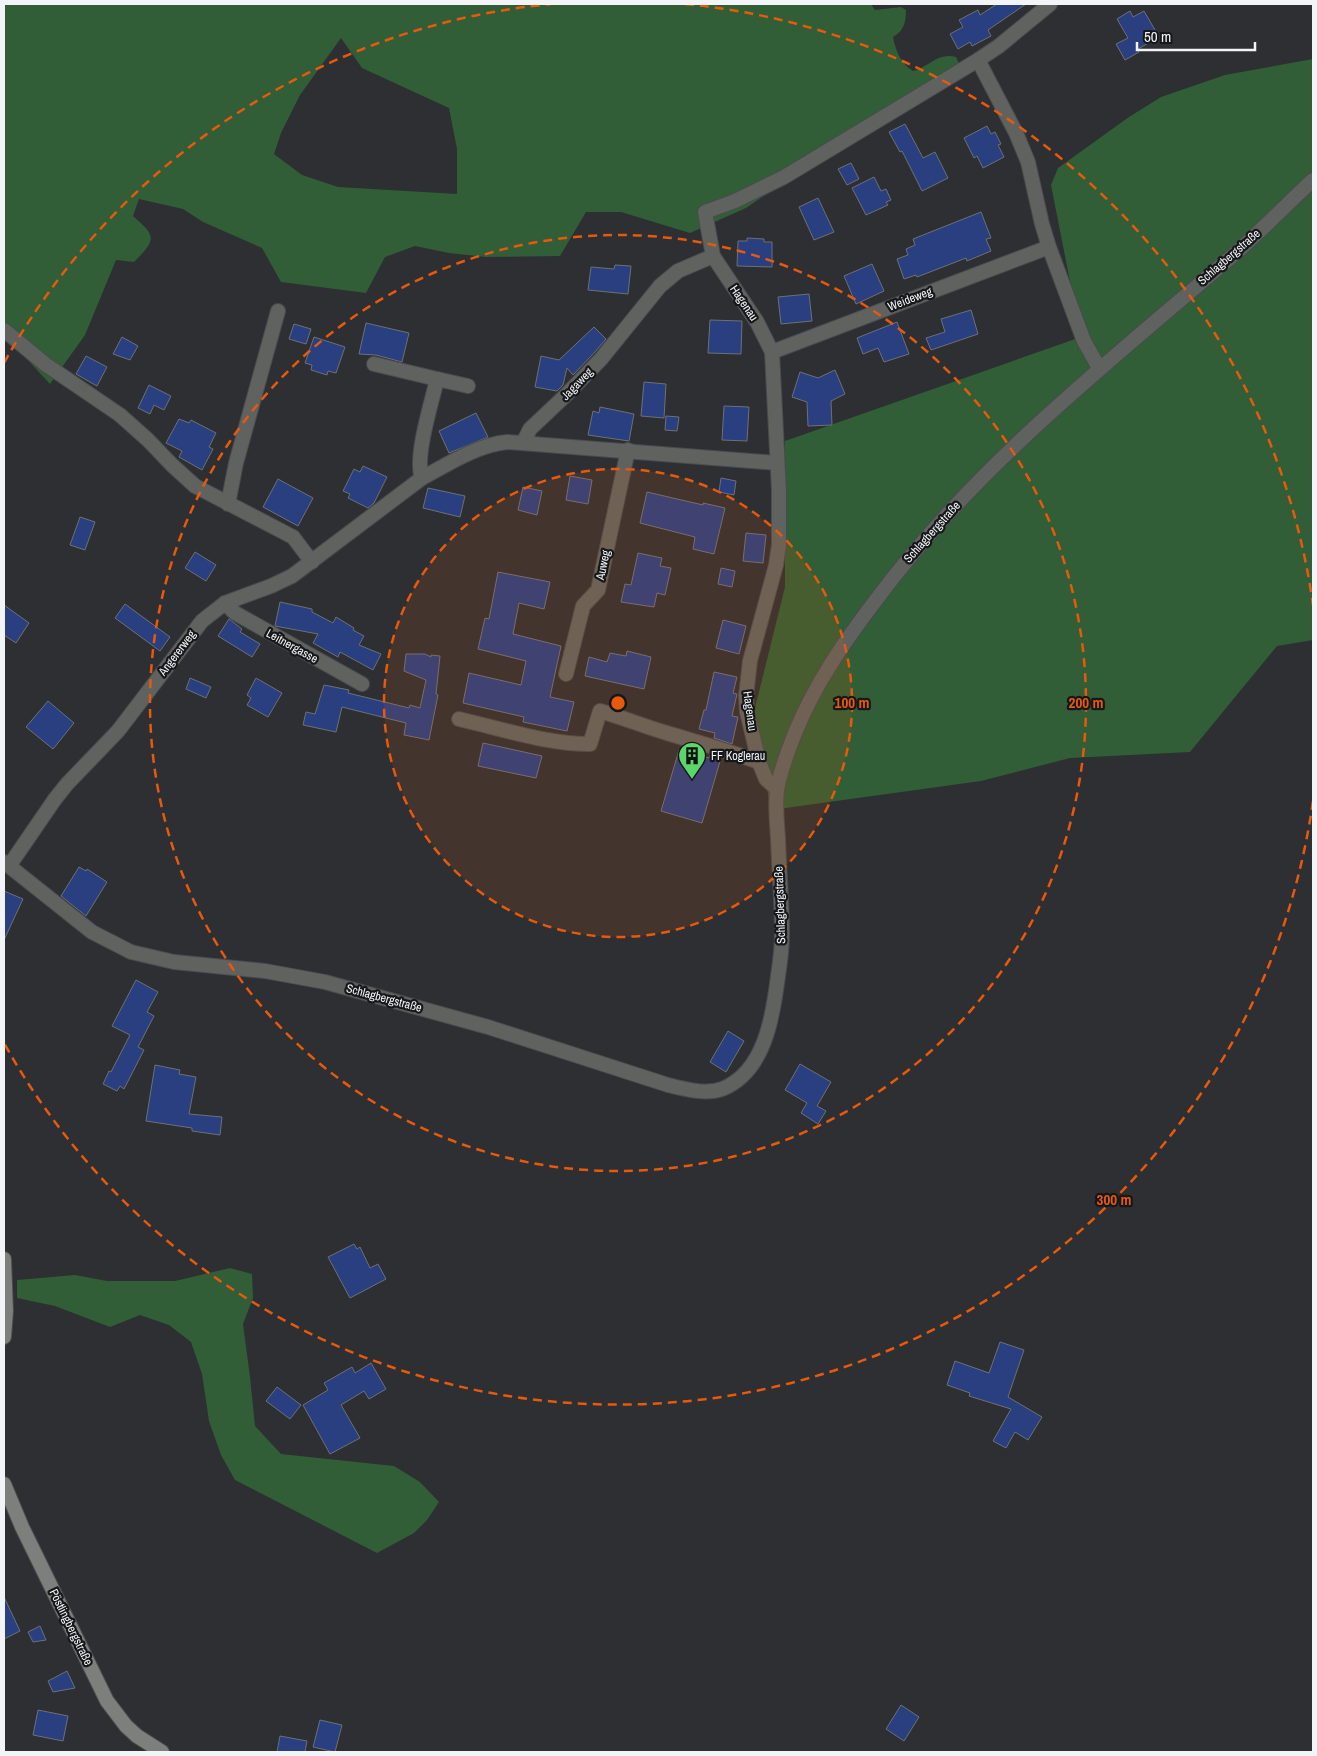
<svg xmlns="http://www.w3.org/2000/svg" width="1317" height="1756" font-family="'Archivo Narrow',sans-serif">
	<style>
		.green { fill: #315e36; fill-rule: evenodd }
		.building { fill: #293f80; stroke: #6e7075 }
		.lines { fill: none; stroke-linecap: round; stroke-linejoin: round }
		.minor-casing { stroke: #494b4e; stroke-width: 16 }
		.secondary-casing { stroke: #494b4e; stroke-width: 16 }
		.minor { stroke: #606260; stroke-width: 14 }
		.secondary { stroke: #7c7f7c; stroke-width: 14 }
		.ring { fill: none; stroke: #e8590c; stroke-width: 2.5; stroke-dasharray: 9 6 }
		.labels { text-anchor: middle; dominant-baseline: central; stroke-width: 4.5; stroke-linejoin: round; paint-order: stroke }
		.street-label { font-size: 12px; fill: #f3f4f7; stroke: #161719 }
		.poi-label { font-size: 12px; fill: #f3f4f7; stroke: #161719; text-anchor: start }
		.centre { fill: #e8590c; stroke: #161719; stroke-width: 2.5 }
		.ring-label { font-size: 15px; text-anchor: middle; font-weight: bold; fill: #e8590c; stroke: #161719; stroke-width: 4.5; stroke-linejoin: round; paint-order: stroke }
	</style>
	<rect width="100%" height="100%" fill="#2d2f33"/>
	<g class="green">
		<path d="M4,4H871L875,10L901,7L906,10C906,22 904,31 893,37C896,51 900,63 913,71C929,67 938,52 956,57L959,64L746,208L690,233L621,212H586L560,256L486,257L449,253L415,246L385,257L366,293L281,282L262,248L203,222L183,209L139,199L133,216C156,236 157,239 134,262L116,260L85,335L50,384L4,334ZM341,38L362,68L449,108L457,149V194L338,187L302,175L274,154L281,133L300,95Z"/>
		<polygon points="1313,59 1313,640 1277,646 1190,752 1070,758 981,781 771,810 753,716 785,587 785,441 1081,337 1051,185 1058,168 1129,117 1161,97 1225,75"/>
		<polygon points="230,1268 252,1274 253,1298 243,1324 250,1377 255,1426 281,1454 394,1466 420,1482 439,1502 427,1520 414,1533 377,1553 235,1480 221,1455 209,1421 202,1374 191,1342 169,1325 140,1315 110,1327 55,1306 17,1298 17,1280 75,1275 107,1281 175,1281"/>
	</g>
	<g class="building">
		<polygon points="997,4 1026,4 988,30 991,36 972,46 970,42 958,49 950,34 963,27 959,20 978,10 980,15"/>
		<polygon points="1130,11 1133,17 1144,11 1159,37 1138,49 1139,52 1125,60 1116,44 1128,38 1117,19"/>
		<polygon points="905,124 923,158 935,152 948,178 922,191 902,151 900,152 889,132"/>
		<polygon points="987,126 991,134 995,132 1001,144 998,145 1004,157 983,168 977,156 974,158 964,138"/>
		<polygon points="851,163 859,179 847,185 838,169"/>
		<polygon points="874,177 881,191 886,189 891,200 886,202 888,205 866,215 852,188"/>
		<polygon points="818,198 834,232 814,240 799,207"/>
		<polygon points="981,212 991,238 986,239 991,251 967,261 966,258 917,277 916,275 904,279 897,259 908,255 906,249 915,245 913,239"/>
		<polygon points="747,238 764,239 764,242 772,242 772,267 737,266 738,241 747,241"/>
		<polygon points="872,264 884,291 856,304 844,276"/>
		<polygon points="615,265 631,266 628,294 588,290 591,267 614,269"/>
		<polygon points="809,294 812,321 781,324 778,297"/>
		<polygon points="971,310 978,334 931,350 926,338 945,332 941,319"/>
		<polygon points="710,320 742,321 741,354 708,353"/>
		<polygon points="897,322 909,354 884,362 878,348 863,354 857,338"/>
		<polygon points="366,323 409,333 402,362 376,355 359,354"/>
		<polygon points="294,324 311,329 306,344 289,339"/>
		<polygon points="594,327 606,339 594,353 573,375 567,368 563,385 557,391 535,387 541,356 559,360"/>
		<polygon points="122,337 138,346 130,360 113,354"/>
		<polygon points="314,337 345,347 336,373 328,371 327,375 311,370 312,365 305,363"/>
		<polygon points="86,356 107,367 97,386 76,374"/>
		<polygon points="835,370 845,394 831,401 832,425 808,426 807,402 792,397 800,372 818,378"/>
		<polygon points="644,382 666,384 664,418 641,416"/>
		<polygon points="149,385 171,396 164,410 154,405 150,414 138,408"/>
		<polygon points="724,406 749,407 747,441 722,440"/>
		<polygon points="600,407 634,414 629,441 588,435 593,411 599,413"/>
		<polygon points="476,413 488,437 449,453 439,431"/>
		<polygon points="666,416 679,417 677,431 665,430"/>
		<polygon points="179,419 189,423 191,420 216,433 209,447 213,449 202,470 179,457 182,451 166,443"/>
		<polygon points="363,466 387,477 374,503 368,508 348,498 350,494 343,491 354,469 360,472"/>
		<polygon points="570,476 592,480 588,504 566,500"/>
		<polygon points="721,478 736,481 734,495 719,492"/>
		<polygon points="278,479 313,498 298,526 263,507"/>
		<polygon points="523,487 542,491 537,515 518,510"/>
		<polygon points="428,488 465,496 460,517 423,508"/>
		<polygon points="647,492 703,505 703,503 725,508 714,554 693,549 695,537 640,523"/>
		<polygon points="80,517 95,522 85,550 70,545"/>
		<polygon points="746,533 766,535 763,563 743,561"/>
		<polygon points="195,552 216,565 206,581 185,568"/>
		<polygon points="638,553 662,558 660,566 671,568 665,595 657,593 654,607 621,602 625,584 631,585"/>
		<polygon points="721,568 735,571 732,587 718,584"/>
		<polygon points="498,572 550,582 544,609 519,603 513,634 561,646 550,697 574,702 567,731 523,722 524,717 463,703 469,673 521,685 526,661 478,649 485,618 489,619"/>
		<polygon points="280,602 312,609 312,612 333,623 336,617 354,628 353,630 364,636 359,645 381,654 373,670 340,652 338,657 313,643 318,634 275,626"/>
		<polygon points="125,604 170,637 160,651 115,618"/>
		<polygon points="4,605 29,623 16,643 4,635"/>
		<polygon points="229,619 242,629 240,632 260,644 252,657 218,636"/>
		<polygon points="723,620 746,626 739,654 716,648"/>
		<polygon points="627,651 651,657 644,689 585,676 589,657 607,662 610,653 626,656"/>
		<polygon points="406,654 425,654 431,657 431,655 440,656 436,694 438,695 429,740 404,735 406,723 342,707 336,732 303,725 306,712 315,714 324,685 349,690 348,693 409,708 410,705 420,708 426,680 404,671"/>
		<polygon points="714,672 737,677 733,693 737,694 732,716 738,717 732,744 714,738 715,733 699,729 704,710 706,710"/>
		<polygon points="190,678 211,687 206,698 186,689"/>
		<polygon points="256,678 282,693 268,717 247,705 251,698 247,695"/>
		<polygon points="48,701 74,723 53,749 26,727"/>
		<polygon points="483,743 542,756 536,778 478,766"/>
		<polygon points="679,750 709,758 710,755 721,758 702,823 661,811"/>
		<polygon points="79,867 86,871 87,869 107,882 86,916 61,896"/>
		<polygon points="4,891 23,899 4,940"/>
		<polygon points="136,980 158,992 147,1012 154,1016 138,1047 144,1050 124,1089 120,1086 117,1091 103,1084 109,1071 111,1072 130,1035 112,1026"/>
		<polygon points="728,1031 744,1041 726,1072 710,1062"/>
		<polygon points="800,1064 831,1082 817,1106 826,1111 818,1124 801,1113 807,1103 785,1090"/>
		<polygon points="155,1065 180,1070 179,1074 196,1077 189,1114 222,1117 220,1135 192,1131 192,1128 146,1121"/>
		<polygon points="354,1244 357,1249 360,1247 370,1268 378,1264 386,1279 350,1298 328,1257"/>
		<polygon points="1000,1342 1024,1350 1008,1397 1042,1417 1028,1440 1015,1432 1006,1448 993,1441 1011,1409 969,1396 970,1393 947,1385 955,1361 989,1373"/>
		<polygon points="371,1363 386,1389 369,1399 364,1391 341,1405 360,1438 330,1454 303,1405 328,1390 324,1383 352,1367 355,1373"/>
		<polygon points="277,1387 301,1405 290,1419 266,1401"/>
		<polygon points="4,1597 20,1631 4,1639"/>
		<polygon points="40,1626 46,1640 33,1642 28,1632"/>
		<polygon points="67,1671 75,1688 53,1692 48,1681"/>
		<polygon points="901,1705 919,1717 904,1741 886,1729"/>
		<polygon points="38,1710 68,1716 63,1741 33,1735"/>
		<polygon points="320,1720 342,1725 335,1752 313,1747"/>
		<polygon points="280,1736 307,1741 305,1752 277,1752"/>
	</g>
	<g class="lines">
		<defs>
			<g id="minor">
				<polyline points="978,60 1016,133 1028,162 1042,224 1049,247 1084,341 1099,368"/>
				<polyline points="4,330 45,364 120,415 148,440 172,465 195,486 293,537 312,562"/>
				<polyline points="772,352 1049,247"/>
				<path d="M374,364L437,379C432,402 414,457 422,478"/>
				<polyline points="437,379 468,386"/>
				<polyline points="523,443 530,429 565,396 601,359 660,286 678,271 713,256"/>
				<polyline points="228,504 236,463 278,311"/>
				<polyline points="225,603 235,613 362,684"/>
				<polyline points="566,674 583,606 598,590 628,450"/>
				<path d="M459,719C502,729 546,744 590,744L600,711C624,718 646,727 670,734C700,743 729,751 759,762"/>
				<polyline points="777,789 766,779 759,762 747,712 746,696 750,661 776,565 779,545 779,491 772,352 757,322 713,256 705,212 735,201 784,177 978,60 999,46 1050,4"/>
				<path d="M4,862L92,932L131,952L174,962L265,971L325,982L488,1027L668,1085C684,1089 706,1095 722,1089C765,1072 773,1016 778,976C780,963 782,948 782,934C782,902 779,870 778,838C777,823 775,806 777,790C780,771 788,751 795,733C815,684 844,642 876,600C975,467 1105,365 1230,258C1259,233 1285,206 1313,180"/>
				<path d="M9,866L55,799L67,784L118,731L202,621L225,603L271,586L292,576L422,478C448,464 477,445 507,442L777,463"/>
			</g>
			<g id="secondary">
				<polyline points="4,1259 6,1311 4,1337"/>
				<polyline points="4,1484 22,1527 107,1701 126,1726 137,1736 162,1752"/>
			</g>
		</defs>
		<use href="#minor" class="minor-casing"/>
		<use href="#secondary" class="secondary-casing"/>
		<use href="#minor" class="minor"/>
		<use href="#secondary" class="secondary"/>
	</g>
	<circle cx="618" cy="703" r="234" fill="#e8590c" fill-opacity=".12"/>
	<g class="ring">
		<circle cx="618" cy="703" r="234"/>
		<circle cx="618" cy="703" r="468"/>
		<path d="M1313 801A702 702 0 0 1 4 1043M4 363A702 702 0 0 1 551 4M685 4A702 702 0 0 1 1313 605"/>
	</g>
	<defs>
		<symbol id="building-pin" viewBox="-11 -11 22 30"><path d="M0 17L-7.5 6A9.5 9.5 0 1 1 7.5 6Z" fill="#5cd56d" stroke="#161719"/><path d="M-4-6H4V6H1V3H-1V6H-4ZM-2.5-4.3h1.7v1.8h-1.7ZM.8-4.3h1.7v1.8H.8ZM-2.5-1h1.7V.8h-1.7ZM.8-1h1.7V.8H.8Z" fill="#111"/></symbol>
	</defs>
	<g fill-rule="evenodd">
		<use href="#building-pin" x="676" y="740" width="32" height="43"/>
	</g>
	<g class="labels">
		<g class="street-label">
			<text transform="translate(1229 257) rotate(-41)">Schlagbergstraße</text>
			<text transform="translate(910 299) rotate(-21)">Weideweg</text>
			<text transform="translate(744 303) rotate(56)">Hagenau</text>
			<text transform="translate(577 384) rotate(-46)">Jagaweg</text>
			<text transform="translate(932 532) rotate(-48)">Schlagbergstraße</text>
			<text transform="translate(603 565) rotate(-78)">Auweg</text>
			<text transform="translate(292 646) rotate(29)">Leitnergasse</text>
			<text transform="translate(177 653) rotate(-53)">Angererweg</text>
			<text transform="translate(750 711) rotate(82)">Hagenau</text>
			<text transform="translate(780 905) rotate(-92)">Schlagbergstraße</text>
			<text transform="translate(384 998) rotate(15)">Schlagbergstraße</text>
			<text transform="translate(71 1627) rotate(64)">Pöstlingbergstraße</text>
		</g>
		<g class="poi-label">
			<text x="711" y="756">FF Koglerau</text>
		</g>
	</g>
	<circle cx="618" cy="703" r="8" class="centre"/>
	<g class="ring-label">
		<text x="852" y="708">100 m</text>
		<text x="1086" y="708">200 m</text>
		<text x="1114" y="1205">300 m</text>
	</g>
	<rect width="1317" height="1756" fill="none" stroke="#f3f4f7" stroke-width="10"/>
	<path d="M1137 42v8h118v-8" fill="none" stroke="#f3f4f7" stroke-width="2.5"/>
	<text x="1144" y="42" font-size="15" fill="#f3f4f7" stroke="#161719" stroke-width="4" paint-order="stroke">50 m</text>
</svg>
